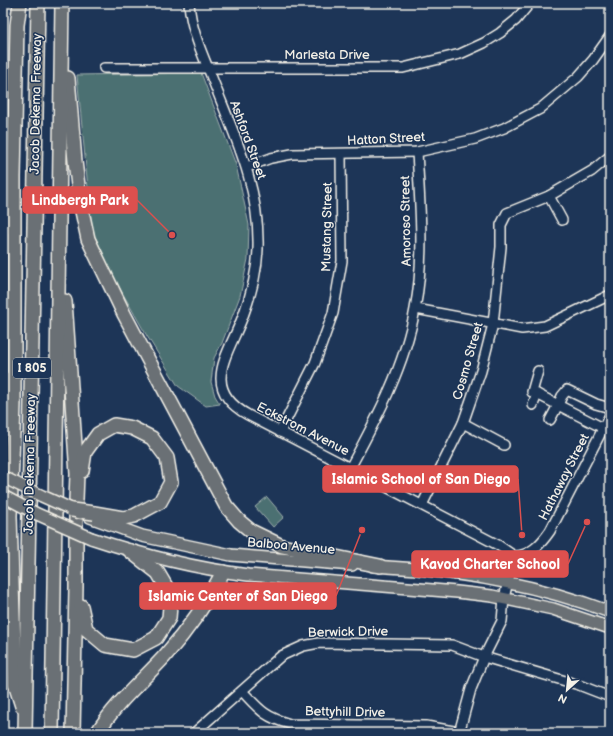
<svg xmlns="http://www.w3.org/2000/svg" width="613" height="736" font-family="'Balsamiq Sans',sans-serif">
	<style>
		.green { fill: #4c7072; stroke: #a0b0ad }
		.lines { fill: none; stroke-linecap: round; stroke-linejoin: round }
		.minor-casing { stroke: #f4f1e8; stroke-width: 12 }
		.major-casing { stroke: #f4f1e8; stroke-width: 14 }
		.highway-casing { stroke: #f4f1e8; stroke-width: 16 }
		.minor { stroke: #1d3557; stroke-width: 9 }
		.major { stroke: #6a7074; stroke-width: 11 }
		.highway { stroke: #6a7074; stroke-width: 13 }
		.major-bridge-casing { stroke: #f4f1e8; stroke-width: 14; stroke-linecap: butt }
		.highway-bridge-casing { stroke: #f4f1e8; stroke-width: 16; stroke-linecap: butt }
		.major-bridge { stroke: #6a7074; stroke-width: 11 }
		.highway-bridge { stroke: #6a7074; stroke-width: 13 }
		.labels { text-anchor: middle; dominant-baseline: central; stroke-width: 3; stroke-linejoin: round; paint-order: stroke }
		.shield { fill: #1d3557; stroke: #b4b9bc; stroke-width: 1 }
		.shield-label { font-size: 12px; font-weight: bold; fill: #f4f1e8 }
		.street-label { font-size: 13px; fill: #f4f1e8; stroke: #1d3557 }
		.leader { fill: none; stroke: #dc504e; stroke-width: 1.5 }
		.callout-dot { fill: #dc504e; stroke: #1d3557; stroke-width: 1.5 }
		.callout { fill: #dc504e; stroke: #dc504e; stroke-width: 1.5 }
		.callout-label { font-size: 14px; text-anchor: middle; font-weight: bold; fill: #fff }
	</style>
	<rect width="100%" height="100%" fill="#1d3557"/>
	<filter id="ink" filterUnits="userSpaceOnUse"><feTurbulence type="fractalNoise" baseFrequency=".025" numOctaves="2"/><feDisplacementMap in="SourceGraphic" scale="8" xChannelSelector="R" yChannelSelector="G"/><feConvolveMatrix kernelMatrix="1 2 1 2 8 2 1 2 1" color-interpolation-filters="sRGB"/></filter>
	<g filter="url(#ink)">
		<g class="green">
			<polygon points="201,73 236,165 249,225 248,259 240,296 222,343 214,358 211,382 215,396 220,404 206,406 178,386 147,336 115,280 92,230 77,75"/>
			<polygon points="267,497 284,517 273,527 255,507"/>
		</g>
		<g class="lines">
			<defs>
				<g id="minor">
					<path d="M189,3C191,30 202,53 212,78C234,135 260,186 258,249C257,272 251,295 243,316C229,354 199,388 248,415L498,545L514,556"/>
					<polyline points="104,68 403,68 460,54 484,43 500,33 516,20 530,3"/>
					<polyline points="247,167 271,158 292,154 417,152 475,139 504,128 540,109 578,77 593,60 610,36"/>
					<polyline points="549,196 562,220"/>
					<polyline points="416,309 522,329 545,326 610,295"/>
					<polyline points="537,394 532,392 538,371"/>
					<polyline points="533,405 537,394 558,405 562,396 567,390 596,404 610,408"/>
					<polyline points="550,420 558,405 603,428"/>
					<polyline points="463,423 504,445"/>
					<polyline points="280,432 315,363 333,313 342,261 341,154"/>
					<path d="M350,468C377,418 405,366 415,309C425,257 420,205 417,152"/>
					<polyline points="422,505 463,423 481,371 493,324 501,247 501,225 507,213 549,196 592,171 610,156"/>
					<path d="M514,556C530,556 541,544 550,531L610,415"/>
					<path d="M242,691C259,709 264,717 290,724L426,726L459,732"/>
					<polyline points="194,733 281,656 303,646 319,643 452,645 484,657 579,685 610,697"/>
					<polyline points="459,733 471,689 484,657 502,621 504,598 514,556"/>
				</g>
				<g id="major">
					<polyline points="90,517 142,536 231,555 352,565"/>
					<path d="M91,538C142,555 194,568 248,575L457,592L492,596L553,609L610,628"/>
					<path d="M373,566C454,570 534,583 610,612"/>
				</g>
				<g id="highway">
					<polyline points="20,3 17,25 14,177 14,404 10,516 15,684 22,706"/>
					<polyline points="68,78 75,161 80,202 88,239 124,314 226,506 239,521 251,531 282,546 380,566"/>
					<polyline points="3,229 9,203"/>
					<polyline points="65,301 77,474 76,500 76,587 73,733"/>
					<polyline points="3,378 5,382 7,398"/>
					<polyline points="82,471 85,452 98,434 114,425 132,428 152,438 167,458 171,482 160,502 134,516 123,518 94,513"/>
					<polyline points="81,606 86,629 105,645 133,650 156,638 169,618 171,595 158,573 130,551"/>
					<polyline points="25,733 38,3"/>
					<polyline points="52,733 62,3"/>
					<path d="M97,733C115,704 141,682 164,657C187,631 207,603 223,572"/>
				</g>
			</defs>
			<use href="#minor" class="minor-casing"/>
			<use href="#major" class="major-casing"/>
			<use href="#highway" class="highway-casing"/>
			<use href="#minor" class="minor"/>
			<use href="#major" class="major"/>
			<use href="#highway" class="highway"/>
			<defs>
				<g id="major-bridge">
					<polyline points="3,477 42,496 80,513"/>
					<polyline points="3,496 37,514 91,538"/>
				</g>
				<polyline id="highway-bridge" points="72,510 94,513"/>
			</defs>
			<use href="#major-bridge" class="major-bridge-casing"/>
			<use href="#highway-bridge" class="highway-bridge-casing"/>
			<use href="#major-bridge" class="major-bridge"/>
			<use href="#highway-bridge" class="highway-bridge"/>
		</g>
	</g>
	<g class="labels">
		<rect class="shield" x="13" y="358" width="38" height="20" rx="3"/>
		<g class="shield-label">
			<text x="32" y="368">I 805</text>
		</g>
		<g class="street-label">
			<text x="327" y="55">Marlesta Drive</text>
			<text transform="translate(36 104) rotate(-89)">Jacob Dekema Freeway</text>
			<text transform="translate(386 139) rotate(-3)">Hatton Street</text>
			<text transform="translate(248 140) rotate(70)">Ashford Street</text>
			<text transform="translate(406 221) rotate(-91)">Amoroso Street</text>
			<text transform="translate(327 227) rotate(-89)">Mustang Street</text>
			<text transform="translate(468 361) rotate(-74)">Cosmo Street</text>
			<text transform="translate(303 429) rotate(27)">Eckstrom Avenue</text>
			<text transform="translate(30 464) rotate(-89)">Jacob Dekema Freeway</text>
			<text transform="translate(564 477) rotate(-63)">Hathaway Street</text>
			<text transform="translate(291 546) rotate(5)">Balboa Avenue</text>
			<text transform="translate(348 632) rotate(-1)">Berwick Drive</text>
			<text transform="translate(345 712) rotate(1)">Bettyhill Drive</text>
		</g>
	</g>
	<path class="leader" d="M172 235L137 200M522 535L518 479M587 522L568 564M362 530L336 596"/>
	<g class="callout-dot">
		<circle cx="172" cy="235" r="4"/>
		<circle cx="522" cy="535" r="4"/>
		<circle cx="587" cy="522" r="4"/>
		<circle cx="362" cy="530" r="4"/>
	</g>
	<g class="callout">
		<rect x="23" y="187" width="114" height="26" rx="4"/>
		<rect x="323" y="466" width="195" height="26" rx="4"/>
		<rect x="412" y="551" width="156" height="26" rx="4"/>
		<rect x="140" y="583" width="196" height="26" rx="4"/>
	</g>
	<g class="callout-label">
		<text x="80" y="205">Lindbergh Park</text>
		<text x="421" y="484">Islamic School of San Diego</text>
		<text x="490" y="569">Kavod Charter School</text>
		<text x="238" y="601">Islamic Center of San Diego</text>
	</g>
	<rect width="613" height="736" fill="none" stroke="#1d3557" stroke-width="16"/>
	<rect x="8" y="8" width="597" height="720" fill="none" stroke="#f4f1e8" stroke-width="1.5" filter="url(#ink)"/>
	<g transform="translate(567 690) rotate(207)" stroke="#1d3557" stroke-width="3" paint-order="stroke">
	<path d="M0-3L7 15L0 10L-7 15Z" fill="#f4f1e8"/>
	<text y="-6" font-size="11" font-weight="bold" text-anchor="middle" fill="#f4f1e8">N</text>
	</g>
</svg>
